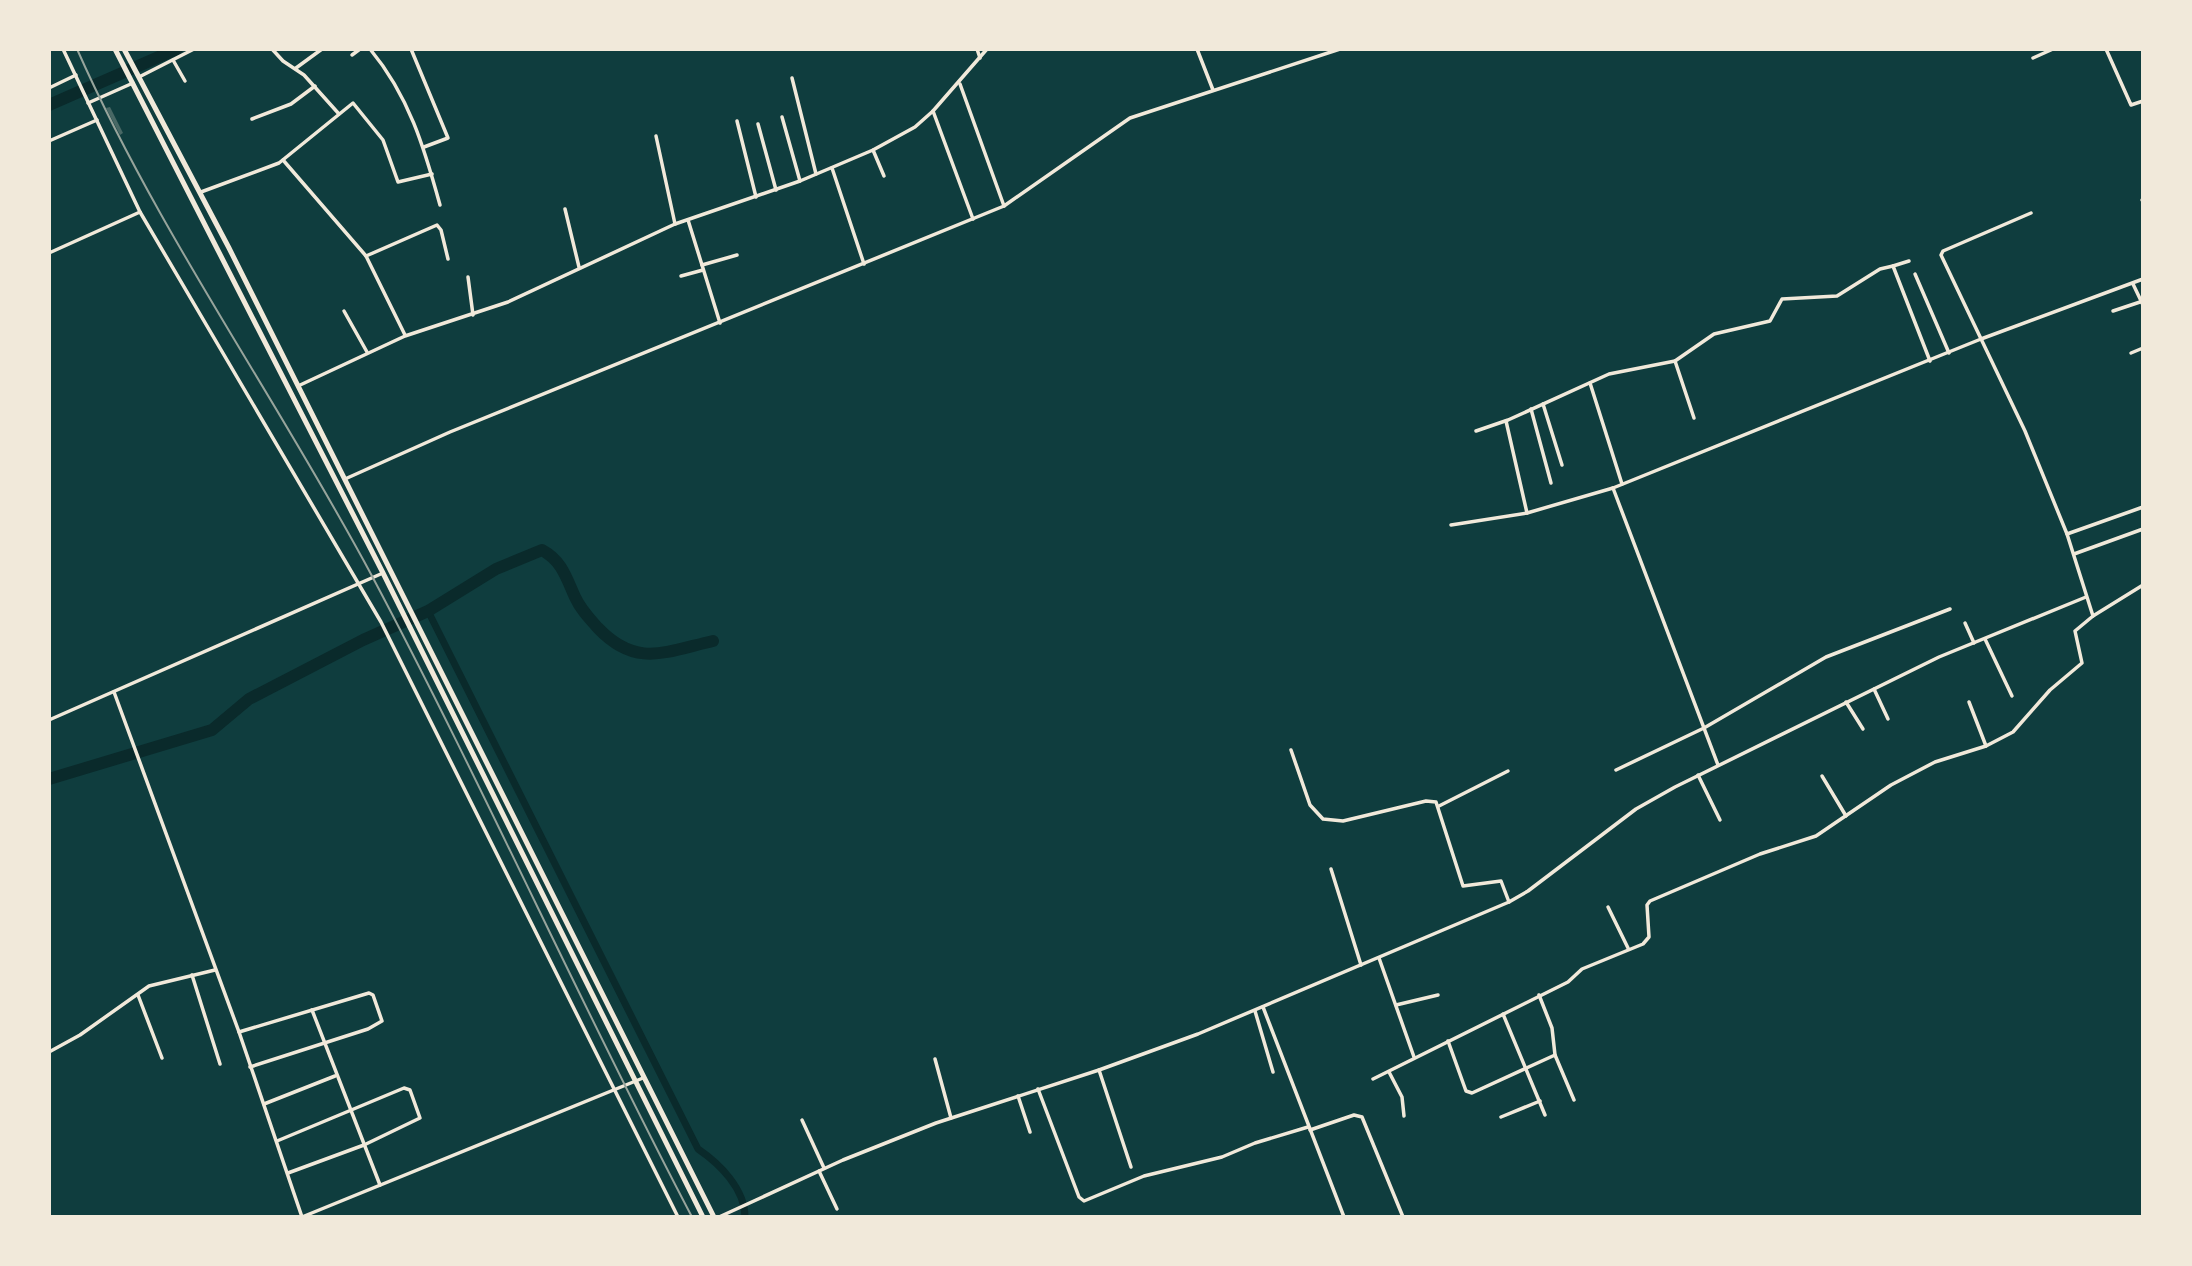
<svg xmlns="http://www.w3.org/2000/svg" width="2192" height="1266" font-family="Manrope,sans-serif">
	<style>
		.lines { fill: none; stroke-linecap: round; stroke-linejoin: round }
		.canal { stroke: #0a2a2b; stroke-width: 7 }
		.river { stroke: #0a2a2b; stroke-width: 12 }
		.building { fill: #486865 }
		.minor { stroke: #f1e9da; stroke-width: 3.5 }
		.tertiary { stroke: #f1e9da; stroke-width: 3.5 }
		.trunk { stroke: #f1e9da; stroke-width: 5 }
		.rail { stroke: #97a49c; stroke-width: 2 }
	</style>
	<rect width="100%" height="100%" fill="#0f3d3e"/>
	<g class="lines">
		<path class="canal" d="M428,611L698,1149C720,1164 745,1189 745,1217"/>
		<g class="river">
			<polyline points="49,105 177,49"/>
			<path d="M49,779L212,730L249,699L363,640L428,611L496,569L542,550C562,561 566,577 575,597C581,610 589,618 598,628C636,668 665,652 713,641"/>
		</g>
	</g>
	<polygon class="building" points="110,107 123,133 120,135 106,108"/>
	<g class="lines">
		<g class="minor">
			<polyline points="272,49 283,61 304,75 339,114"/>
			<path d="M370,49C409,96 424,147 440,205"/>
			<polyline points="411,49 448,138 424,147"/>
			<polyline points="977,49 980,58"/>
			<polyline points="1197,49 1213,90"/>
			<polyline points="2106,49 2131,105 2143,101"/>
			<polyline points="352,55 360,49"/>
			<polyline points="2033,58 2053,49"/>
			<polyline points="173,60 185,81"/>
			<polyline points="296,68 322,49"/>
			<polyline points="139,77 194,49"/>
			<polyline points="792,78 816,174"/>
			<polyline points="960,84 1004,206"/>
			<polyline points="49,88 76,75"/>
			<polyline points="88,103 133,83"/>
			<polyline points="933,111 973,219"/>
			<polyline points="782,117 800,181"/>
			<polyline points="252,119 291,104 315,86"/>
			<polyline points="737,121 756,197"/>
			<polyline points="758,124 776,190"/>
			<polyline points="656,136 675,224"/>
			<polyline points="49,141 97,120"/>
			<polyline points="873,150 884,176"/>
			<polyline points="283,160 366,256 405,335"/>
			<polyline points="832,168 864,264"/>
			<polyline points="201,192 279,163 353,103 383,140 398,182 432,174"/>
			<polyline points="2142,200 2143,200"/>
			<polyline points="565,209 579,267"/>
			<polyline points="140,212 381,622 678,1217"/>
			<polyline points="2031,213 1943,251 1941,255 2025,431 2067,534 2093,616 2143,585"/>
			<polyline points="688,220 720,323"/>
			<polyline points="49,253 140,212 63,49"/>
			<polyline points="366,256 437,225 441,230 448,259"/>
			<polyline points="1909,261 1893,266 1930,361"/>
			<polyline points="702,265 737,255"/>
			<polyline points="1915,274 1949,353"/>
			<polyline points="681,276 703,270"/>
			<polyline points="468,277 473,315"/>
			<polyline points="2133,284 2143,305"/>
			<polyline points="344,311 367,352"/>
			<polyline points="2113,311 2143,301"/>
			<polyline points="2131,353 2143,348"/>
			<polyline points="1675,361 1694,418"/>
			<polyline points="1590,383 1622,484"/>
			<polyline points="298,386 405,336 508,302 675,224 800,181 873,150 915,127 933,111 987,49"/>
			<polyline points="1543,404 1562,465"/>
			<polyline points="1531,409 1551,483"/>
			<polyline points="1506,421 1527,513"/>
			<polyline points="1476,431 1508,420 1609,374 1675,361 1714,334 1770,321 1782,299 1837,296 1880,269 1893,266"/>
			<polyline points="1613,488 1718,765"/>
			<polyline points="1451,525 1527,513 1613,488 1981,339 2143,279"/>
			<polyline points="2067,534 2143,507"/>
			<polyline points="2074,554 2143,529"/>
			<polyline points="1965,623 1974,643"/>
			<polyline points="1985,639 2012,696"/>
			<polyline points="1874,689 1888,719"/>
			<polyline points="114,692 239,1032 302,1217"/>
			<polyline points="1846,702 1863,729"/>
			<polyline points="1969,702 1986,746"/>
			<polyline points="49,720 383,573"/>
			<polyline points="1291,750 1310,805 1323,819 1343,821 1426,801 1436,802 1463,886 1501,881 1509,902"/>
			<polyline points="1616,770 1704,728 1826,657 1950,609"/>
			<polyline points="1698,775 1720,820"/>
			<polyline points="1822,776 1846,816"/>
			<polyline points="1439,806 1508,771"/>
			<polyline points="1331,869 1361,965"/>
			<polyline points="1608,907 1628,948"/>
			<polyline points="1379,958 1414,1057"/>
			<polyline points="192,975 220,1064"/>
			<polyline points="138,995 162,1058"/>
			<polyline points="1539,995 1552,1028 1555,1055 1574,1100"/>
			<polyline points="1396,1005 1438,995"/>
			<polyline points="1263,1007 1344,1217"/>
			<polyline points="312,1010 380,1185"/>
			<polyline points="1255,1011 1273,1072"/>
			<polyline points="1503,1014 1545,1115"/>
			<polyline points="239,1032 369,993 373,995 382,1021 368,1029 250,1067"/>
			<polyline points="1448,1041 1466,1091 1472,1093 1555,1055"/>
			<polyline points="49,1052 80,1035 149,986 215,970"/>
			<polyline points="935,1059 951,1118"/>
			<polyline points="1099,1070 1131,1167"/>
			<polyline points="1389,1072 1402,1097 1404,1116"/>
			<polyline points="1373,1079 1568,982 1582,969 1643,944 1649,937 1647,905 1650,901 1760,854 1816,836 1891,785 1935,762 1986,746 2013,732 2050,690 2082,663 2075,631 2093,616"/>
			<polyline points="1038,1089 1079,1197 1084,1201 1144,1176 1222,1157 1255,1143 1308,1127"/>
			<polyline points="1018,1096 1030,1132"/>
			<polyline points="264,1104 335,1076"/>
			<polyline points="1501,1117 1540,1101"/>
			<polyline points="802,1120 824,1168"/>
			<polyline points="1310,1130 1354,1115 1362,1117 1403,1217"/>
			<polyline points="277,1141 404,1088 410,1090 420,1118 364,1145 288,1173"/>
			<polyline points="819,1171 837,1209"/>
			<polyline points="719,1217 843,1160 936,1123 1099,1070 1198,1034 1509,902 1528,891 1636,809 1675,787 1939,657 2086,597"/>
		</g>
		<g class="tertiary">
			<polyline points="345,479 450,432 1004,206 1130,118 1340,49"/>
			<polyline points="302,1217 643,1078"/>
		</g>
		<g class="trunk">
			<polyline points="115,49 383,573 703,1217"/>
			<polyline points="124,49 229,248 714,1217"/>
		</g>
		<path class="rail" d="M77,49C159,234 277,398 372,576C484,787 581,1006 692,1217"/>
	</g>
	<rect width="2192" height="1266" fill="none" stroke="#f1e9da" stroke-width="102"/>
</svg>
